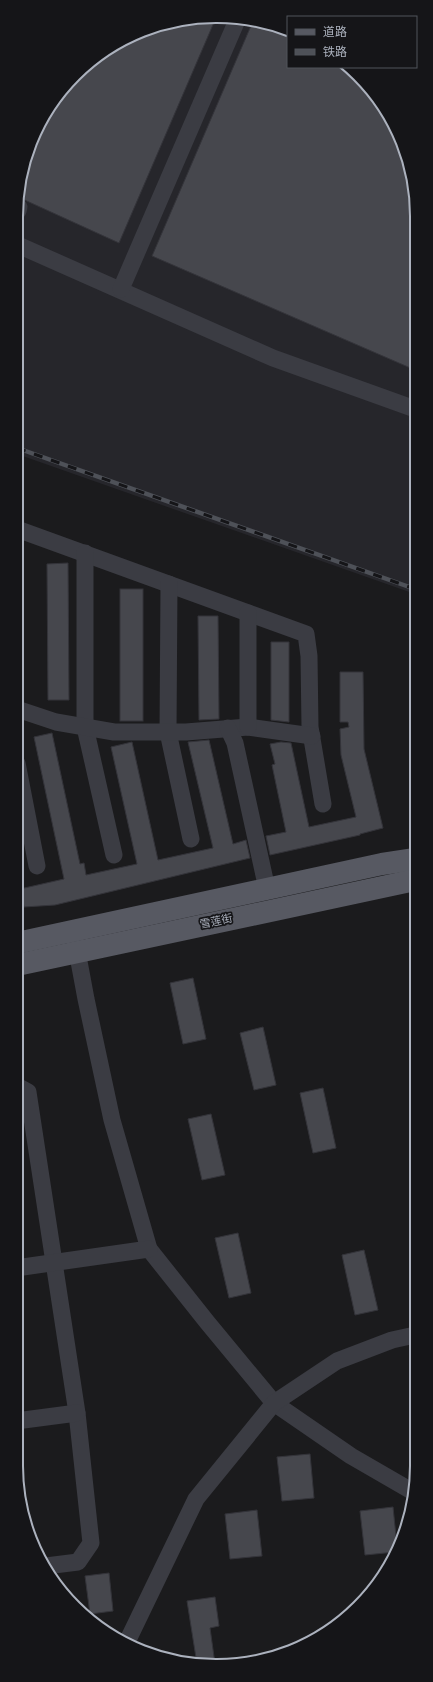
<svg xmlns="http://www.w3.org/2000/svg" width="433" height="1682" font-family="'Space Grotesk','Noto Sans SC',sans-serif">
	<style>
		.built { fill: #26262b }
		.building { fill: #46474d; stroke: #34343a }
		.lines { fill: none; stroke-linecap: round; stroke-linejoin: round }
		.minor { stroke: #3b3c43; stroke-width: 17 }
		.major { stroke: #575962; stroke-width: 22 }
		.rail-casing { stroke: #4e5158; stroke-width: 4.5 }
		.rail { stroke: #151518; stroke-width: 3; stroke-dasharray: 9; stroke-linecap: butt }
		.labels { text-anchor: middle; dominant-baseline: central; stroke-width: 3.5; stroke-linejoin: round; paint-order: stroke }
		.street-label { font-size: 11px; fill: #acb2be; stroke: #151518 }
		.rim { fill: none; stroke: #acb2be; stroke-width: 2 }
	</style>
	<rect width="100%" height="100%" fill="#1b1b1d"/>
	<polygon class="built" points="243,18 288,31 288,67 347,67 358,75 396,128 415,191 415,594 17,454 18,190 43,116 95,57 165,23"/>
	<g class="building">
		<polygon points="215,20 119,243 18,197 18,190 43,116 95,57 165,23"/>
		<polygon points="253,21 288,31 288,67 347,67 358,75 396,128 415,191 415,370 152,256"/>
		<polygon points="68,563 69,700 48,700 47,564"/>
		<rect x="120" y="589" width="23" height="132"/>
		<polygon points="198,616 218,616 219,719 199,720"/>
		<polygon points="271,642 289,642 289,722 271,720"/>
		<polygon points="340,672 363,672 364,749 383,828 360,834 360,835 270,855 266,836 286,832 272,765 275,764 270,744 281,742 291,743 309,827 356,817 341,755 340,729 349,727 348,722 340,722"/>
		<polygon points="52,733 80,864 84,863 86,875 137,864 111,747 132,742 158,860 213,848 188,742 209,740 233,844 246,840 250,858 55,905 24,907 20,889 64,879 34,737"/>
		<polygon points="193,978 206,1039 183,1044 170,983"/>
		<polygon points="263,1027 276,1085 254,1090 240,1033"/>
		<polygon points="323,1088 336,1148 313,1153 300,1093"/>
		<polygon points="211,1114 225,1175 202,1180 188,1119"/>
		<polygon points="238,1233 251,1293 229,1298 215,1238"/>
		<polygon points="364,1250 378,1310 355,1315 342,1255"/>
		<polygon points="310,1454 314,1498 282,1501 277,1457"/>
		<polygon points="393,1507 397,1546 395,1552 365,1555 360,1511"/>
		<polygon points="257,1510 262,1556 230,1559 225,1514"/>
		<polygon points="109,1573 113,1611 90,1614 85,1576"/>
		<polygon points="215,1597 219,1626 210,1628 215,1664 203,1666 197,1664 187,1601"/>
	</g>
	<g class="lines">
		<g class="minor">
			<polyline points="18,211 19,207 18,207"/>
			<polyline points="18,245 273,358 415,409"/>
			<polyline points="121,289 238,18"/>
			<polyline points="17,529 306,634 309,656 310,727 323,804"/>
			<polyline points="85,553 85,727 114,855"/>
			<polyline points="169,584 168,732 191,839"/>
			<polyline points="17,709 56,722 114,732 186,732 248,727 312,736"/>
			<polyline points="248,727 248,613"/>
			<polyline points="228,728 235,743 267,889"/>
			<polyline points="17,763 37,866"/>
			<polyline points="75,940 86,999 112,1120 149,1249 207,1322 274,1403 351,1456 415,1493"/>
			<polyline points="17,1086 28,1092 77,1413 91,1543 78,1562 46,1566"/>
			<polyline points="16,1268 149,1249"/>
			<polyline points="16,1421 77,1413"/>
			<polyline points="126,1644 196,1499 274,1403 337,1361 392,1340 415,1335"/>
		</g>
		<g class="major">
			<polyline points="17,943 382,864 415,859"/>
			<polyline points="17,965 415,880"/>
		</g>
		<defs>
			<polyline id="rail" points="17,448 415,589"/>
		</defs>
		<use href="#rail" class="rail-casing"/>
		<use href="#rail" class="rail"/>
	</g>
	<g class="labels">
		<g class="street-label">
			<text transform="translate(216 921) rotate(-12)">雪莲街</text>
		</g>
	</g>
	<path d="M0 0H433V1682H0ZM216 23H217A193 193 0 0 1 410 216V1466A193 193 0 0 1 217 1659H216A193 193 0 0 1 23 1466V216A193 193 0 0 1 216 23Z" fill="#151518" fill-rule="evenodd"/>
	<path class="rim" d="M216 23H217A193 193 0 0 1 410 216V1466A193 193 0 0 1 217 1659H216A193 193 0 0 1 23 1466V216A193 193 0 0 1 216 23Z"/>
	<rect x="287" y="16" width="130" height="52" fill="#151518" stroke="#51545a"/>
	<rect x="295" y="29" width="20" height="6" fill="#575962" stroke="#51545a"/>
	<text x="323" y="36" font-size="12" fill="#acb2be">道路</text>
	<rect x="295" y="49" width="20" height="6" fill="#4e5158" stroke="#51545a"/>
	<text x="323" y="56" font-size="12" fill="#acb2be">铁路</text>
</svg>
